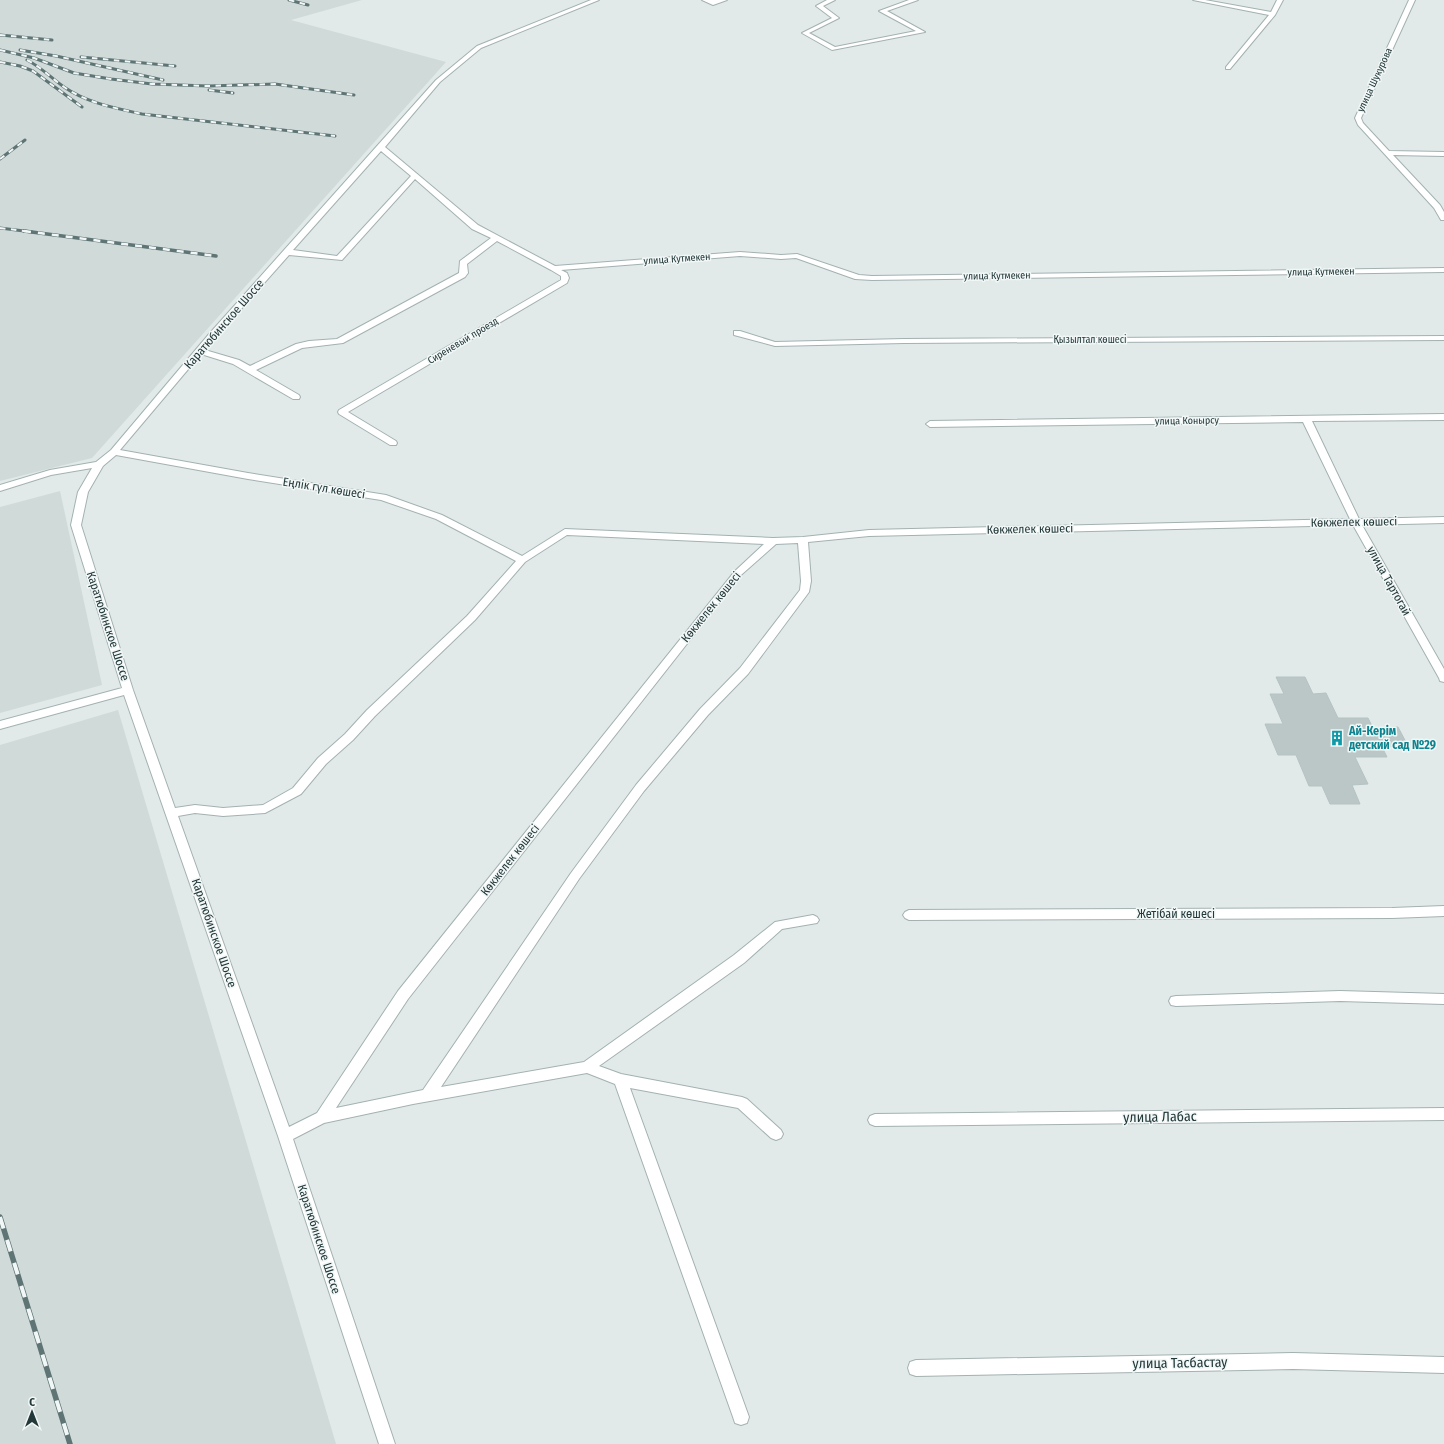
<svg xmlns="http://www.w3.org/2000/svg" width="1444" height="1444" font-family="'Fira Sans Condensed',sans-serif">
	<style>
		.built { fill: #d0dad8 }
		.building { fill: #bac7c6; stroke: #b4c3c2 }
		.lines { fill: none; stroke-linecap: round; stroke-linejoin: round }
		.street-casing { stroke: #a4b1b1; stroke-width: 2 }
		.street { fill: #fff; fill-rule: evenodd }
		.rail-far2-casing { stroke: #5e7475; stroke-width: 3 }
		.rail-far1-casing { stroke: #5e7475; stroke-width: 3.5 }
		.rail-casing { stroke: #5e7475; stroke-width: 5.5 }
		.rail-far2 { stroke: #f1f7f6; stroke-width: 2; stroke-dasharray: 5.5; stroke-linecap: butt }
		.rail-far1 { stroke: #f1f7f6; stroke-width: 2.5; stroke-dasharray: 7; stroke-linecap: butt }
		.rail { stroke: #f1f7f6; stroke-width: 4; stroke-dasharray: 12; stroke-linecap: butt }
		.labels { text-anchor: middle; dominant-baseline: central; stroke-width: 3; stroke-linejoin: round; paint-order: stroke }
		.far-street-label { font-size: 10px; fill: #233839; stroke: #f1f7f6 }
		.street-label { font-size: 12px; fill: #233839; stroke: #f1f7f6 }
		.culture-label { font-size: 12px; font-weight: bold; fill: #0d838f; stroke: #f1f7f6; text-anchor: start }
		.near-street-label { font-size: 14px; fill: #233839; stroke: #f1f7f6 }
	</style>
	<rect width="100%" height="100%" fill="#e1eae9"/>
	<g class="built">
		<polygon points="0,0 362,0 291,20 446,62 92,458 0,481"/>
		<polygon points="60,491 102,685 0,713 0,507"/>
		<polygon points="118,710 336,1444 0,1444 0,745"/>
	</g>
	<polygon class="building" points="1276,677 1305,677 1313,694 1326,693 1338,718 1368,718 1373,728 1398,727 1408,746 1382,747 1387,757 1355,757 1368,784 1352,785 1360,804 1330,804 1322,786 1309,786 1296,755 1278,755 1265,724 1283,724 1270,694 1284,694"/>
	<g class="lines">
		<defs>
			<g id="street">
				<path d="M591,0H599L481,48L440,82L385,147L478,225L555,266L740,252L781,255L797,254L859,275L872,276L1444,268V272L872,280L855,279L796,258L781,259L740,256L561,270L567,273L569,278L567,283L348,412L396,441L397,443L396,445H390L339,414L338,412L339,410L561,280V276L551,270L497,241L467,264L468,273L465,277L343,343L302,348L256,370L299,395L300,397L299,399H293L233,364L201,354L120,450L248,473L386,495L442,515L522,556L565,529L773,538L803,537L869,530L1350,519L1303,422L930,427L926,424L930,421L1444,414V420L1312,421L1359,519L1444,517V523L1362,525L1444,669V682L1440,681L1439,678L1353,525L869,536L808,542L811,581L809,592L748,674L708,715L644,791L579,879L441,1087L584,1062L734,955L775,922L813,915L817,917L819,920L817,923L782,929L744,963L599,1066L621,1074L742,1097L747,1099L781,1130L783,1134L781,1138L776,1140L771,1138L738,1108L630,1088L749,1417L747,1423L741,1425L735,1423L733,1417L615,1084L587,1073L413,1104L324,1123L293,1139L395,1444H379L278,1136L124,695L0,729V721L122,688L71,525L78,492L92,468L51,475L0,491V485L50,470L96,462L111,450L209,334L436,80L477,46ZM381,151L411,176L337,256L293,250ZM415,179L472,229L491,238L460,261L459,273L337,339L309,341L296,344L250,366L239,360L205,350L289,255L342,260ZM116,455L248,479L381,500L436,519L516,561L467,616L367,710L345,734L318,758L293,788L263,805L223,808L195,805L175,808L133,690L81,525L88,492L103,466ZM567,535L764,544L735,571L398,991L317,1113L289,1127L178,816L195,813L223,816L265,813L301,794L326,764L353,740L375,716L475,620L525,562ZM798,543L801,581L800,590L740,668L700,709L636,785L571,873L423,1090L336,1108L408,999L741,575L776,544Z"/>
				<polygon points="702,0 727,0 713,5"/>
				<polygon points="827,0 835,0 823,6 839,18 809,33 835,47 916,31 879,11 909,0 918,0 887,11 925,32 832,50 802,33 832,18 816,6"/>
				<polygon points="1193,0 1205,0 1271,12 1277,0 1283,0 1275,15 1230,69 1226,69 1226,67 1269,15"/>
				<polygon points="1409,0 1415,0 1361,118 1363,123 1389,151 1444,152 1444,156 1393,155 1440,205 1444,212 1444,220 1441,220 1434,208 1358,125 1355,118"/>
				<polygon points="734,331 740,331 775,342 904,339 1444,336 1444,340 904,343 775,346 734,335"/>
				<polygon points="1444,906 1444,916 1392,918 909,920 905,918 903,915 905,912 909,910 1392,908"/>
				<polygon points="1340,991 1444,994 1444,1004 1340,1001 1176,1006 1171,1005 1169,1001 1171,997 1176,996"/>
				<polygon points="1444,1108 1444,1120 875,1126 870,1124 868,1120 870,1116 875,1114"/>
				<polygon points="1293,1353 1444,1357 1444,1373 1293,1369 916,1376 910,1374 908,1368 910,1362 916,1360"/>
			</g>
		</defs>
		<use href="#street" class="street-casing"/>
		<use href="#street" class="street"/>
		<defs>
			<g id="rail-far2">
				<polyline points="289,0 308,5"/>
				<polyline points="0,35 52,40"/>
				<polyline points="0,50 34,58 74,73 111,79 152,84 208,86 275,84 354,95"/>
				<polyline points="20,50 56,56 163,80"/>
				<polyline points="81,57 175,66"/>
				<path d="M27,60C41,67 51,78 64,87C87,103 115,108 142,114L335,136"/>
				<polyline points="0,62 20,66 33,71 82,107"/>
				<polyline points="209,90 233,93"/>
				<polyline points="0,159 25,140"/>
				<polyline points="0,228 32,232"/>
			</g>
			<polyline id="rail-far1" points="24,231 216,256"/>
			<polyline id="rail" points="0,1217 70,1444"/>
		</defs>
		<use href="#rail-far2" class="rail-far2-casing"/>
		<use href="#rail-far1" class="rail-far1-casing"/>
		<use href="#rail" class="rail-casing"/>
		<use href="#rail-far2" class="rail-far2"/>
		<use href="#rail-far1" class="rail-far1"/>
		<use href="#rail" class="rail"/>
	</g>
	<defs>
		<symbol id="building-bare" viewBox="-9 -9 18 18"><path d="M-4-6H4V6H1V3H-1V6H-4ZM-2.5-4.3h1.7v1.8h-1.7ZM.8-4.3h1.7v1.8H.8ZM-2.5-1h1.7V.8h-1.7ZM.8-1h1.7V.8H.8Z" fill="#0f9aa8" stroke="#f1f7f6" stroke-width="2.5" paint-order="stroke"/></symbol>
	</defs>
	<g fill-rule="evenodd">
		<use href="#building-bare" x="1326" y="727" width="22" height="22"/>
	</g>
	<g class="labels">
		<g class="far-street-label">
			<text transform="translate(1375 80) rotate(-65)">улица Шукурова</text>
			<text transform="translate(677 259) rotate(-4)">улица Кутмекен</text>
			<text transform="translate(1321 272) rotate(-1)">улица Кутмекен</text>
			<text transform="translate(997 276) rotate(-1)">улица Кутмекен</text>
			<text x="1090" y="340">Қызылтал көшесі</text>
			<text transform="translate(463 341) rotate(-31)">Сиреневый проезд</text>
			<text transform="translate(1187 421) rotate(-1)">улица Конырсу</text>
		</g>
		<g class="street-label">
			<text transform="translate(224 324) rotate(-49)">Каратюбинское Шоссе</text>
			<text transform="translate(324 488) rotate(9)">Еңлік гүл көшесі</text>
			<text transform="translate(1354 522) rotate(-1)">Көкжелек көшесі</text>
			<text transform="translate(1030 529) rotate(-1)">Көкжелек көшесі</text>
			<text transform="translate(1389 581) rotate(61)">улица Тартогай</text>
			<text transform="translate(711 607) rotate(-51)">Көкжелек көшесі</text>
			<text transform="translate(108 626) rotate(72)">Каратюбинское Шоссе</text>
			<text transform="translate(510 860) rotate(-52)">Көкжелек көшесі</text>
			<text x="1176" y="914">Жетібай көшесі</text>
			<text transform="translate(214 933) rotate(71)">Каратюбинское Шоссе</text>
			<text transform="translate(319 1239) rotate(72)">Каратюбинское Шоссе</text>
		</g>
		<g class="culture-label">
			<text x="1349" y="731">Ай-Керім<tspan x="1349" dy="14">детский сад №29</tspan></text>
		</g>
		<g class="near-street-label">
			<text transform="translate(1160 1117) rotate(-1)">улица Лабас</text>
			<text transform="translate(1180 1363) rotate(-1)">улица Тасбастау</text>
		</g>
	</g>
	<g transform="translate(32 1412)" stroke="#f1f7f6" stroke-width="3" paint-order="stroke">
	<path d="M0-3L7 15L0 10L-7 15Z" fill="#233839"/>
	<text y="-6" font-size="11" font-weight="bold" text-anchor="middle" fill="#233839">С</text>
	</g>
</svg>
